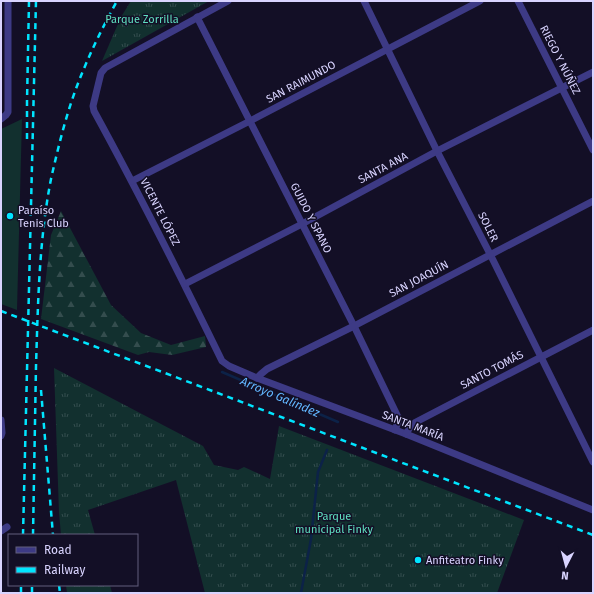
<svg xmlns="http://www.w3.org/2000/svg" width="594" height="594" font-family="'Fira Sans',sans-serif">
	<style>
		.grass { fill: url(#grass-tufts) }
		.forest { fill: url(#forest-firs) }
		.pitch { fill: #12302f }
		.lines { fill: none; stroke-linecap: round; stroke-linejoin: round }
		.stream { stroke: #0c2248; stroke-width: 2.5 }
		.minor { stroke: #3d3a85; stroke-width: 7 }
		.rail { stroke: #00e5ff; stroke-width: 2.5; stroke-dasharray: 6 5; stroke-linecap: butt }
		.poi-dot { fill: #00e5ff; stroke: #130f26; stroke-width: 1.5 }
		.labels { text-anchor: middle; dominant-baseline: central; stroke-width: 3; stroke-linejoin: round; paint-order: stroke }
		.park-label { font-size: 11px; fill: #5fe0c0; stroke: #130f26 }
		.street-label { font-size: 11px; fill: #d9d4ff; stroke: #130f26 }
		.poi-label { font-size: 11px; fill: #d9d4ff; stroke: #130f26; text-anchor: start }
		.water-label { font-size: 12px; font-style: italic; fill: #62b6ff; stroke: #130f26 }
	</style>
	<defs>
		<pattern id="grass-tufts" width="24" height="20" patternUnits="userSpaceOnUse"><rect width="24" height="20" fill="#12302f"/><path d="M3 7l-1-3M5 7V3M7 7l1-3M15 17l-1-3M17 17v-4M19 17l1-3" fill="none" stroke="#344d4e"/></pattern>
		<pattern id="forest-firs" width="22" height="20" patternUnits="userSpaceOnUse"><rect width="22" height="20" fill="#12302f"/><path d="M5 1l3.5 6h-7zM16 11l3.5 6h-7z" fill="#344d4e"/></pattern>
	</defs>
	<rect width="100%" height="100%" fill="#130f26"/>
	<g class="grass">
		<polygon points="131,1 209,1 102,61 121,17"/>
		<polygon points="54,368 203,446 214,465 238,470 244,467 270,479 279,426 524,520 497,593 205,593 176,480 88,510 95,535 61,535 59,512"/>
		<polygon points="66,585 110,585 112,593 67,593"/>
	</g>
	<polygon class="forest" points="61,211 111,305 141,333 171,345 205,336 206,347 172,355 149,352 138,355 41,319 51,235"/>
	<polygon class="pitch" points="22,119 17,310 1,304 1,129"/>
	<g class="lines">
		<g class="stream">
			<polyline points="222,372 338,422"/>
			<polyline points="301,593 311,539 318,472 327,450"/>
		</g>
		<g class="minor">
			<path d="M228,1L105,68L101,73L93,106L94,111C139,193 181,277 222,361L229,366L257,378L406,434L593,510"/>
			<polyline points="364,1 437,151 490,254 593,462"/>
			<polyline points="518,1 593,150"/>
			<polyline points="197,17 354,326 398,417 398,422 395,430"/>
			<polyline points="1,119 6,115 8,112 8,1"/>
			<polyline points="132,181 250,121 480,1"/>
			<polyline points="185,284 302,224 437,151 593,72"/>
			<polyline points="257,378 261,374 267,369 354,326 593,201"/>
			<polyline points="1,420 2,433 1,436"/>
			<polyline points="406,434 410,427 416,422 593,330"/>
			<polyline points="1,531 7,527"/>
		</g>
		<g class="rail">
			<polyline points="27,139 27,102 29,1"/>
			<polyline points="1,311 593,535"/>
			<polyline points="41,390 53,535"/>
			<polyline points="23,535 36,1"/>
			<path d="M33,535C34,479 35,422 36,366C38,303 39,240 51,179C58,148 66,115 77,86C88,57 102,28 117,1"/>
			<polyline points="59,585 60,593"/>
			<polyline points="21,593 21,585"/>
			<polyline points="32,593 32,585"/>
		</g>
	</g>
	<g class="poi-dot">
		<circle cx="10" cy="216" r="4"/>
		<circle cx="418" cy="560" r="4"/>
	</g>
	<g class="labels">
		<g class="park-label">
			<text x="142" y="19">Parque Zorrilla</text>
			<text x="334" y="516">Parque<tspan x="334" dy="13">municipal Finky</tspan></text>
		</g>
		<g class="street-label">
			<text transform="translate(560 60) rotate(63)">RIEGO Y NÚÑEZ</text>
			<text transform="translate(301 82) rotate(-28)">SAN RAIMUNDO</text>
			<text transform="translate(383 168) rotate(-28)">SANTA ANA</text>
			<text transform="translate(160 212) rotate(63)">VICENTE LÓPEZ</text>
			<text transform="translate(311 218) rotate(63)">GUIDO Y SPANO</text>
			<text transform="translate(488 227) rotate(63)">SOLER</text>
			<text transform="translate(419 279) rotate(-28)">SAN JOAQUÍN</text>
			<text transform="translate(492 370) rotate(-28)">SANTO TOMÁS</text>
			<text transform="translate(413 426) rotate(21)">SANTA MARÍA</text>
		</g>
		<g class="poi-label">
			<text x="18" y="210">Paraíso<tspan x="18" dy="13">Tenis Club</tspan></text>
			<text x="426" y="560">Anfiteatro Finky</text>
		</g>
		<g class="water-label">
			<text transform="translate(280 397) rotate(23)">Arroyo Galíndez</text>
		</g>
	</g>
	<rect width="594" height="594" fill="none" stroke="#d9d4ff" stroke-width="4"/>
	<rect x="8" y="534" width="130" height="52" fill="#130f26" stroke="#625e7d"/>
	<rect x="16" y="547" width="20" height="6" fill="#3d3a85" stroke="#625e7d"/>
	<text x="44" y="554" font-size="12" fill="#d9d4ff">Road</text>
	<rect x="16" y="567" width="20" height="6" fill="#00e5ff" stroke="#625e7d"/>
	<text x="44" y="574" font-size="12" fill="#d9d4ff">Railway</text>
	<g transform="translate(566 566) rotate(186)" stroke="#130f26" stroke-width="3" paint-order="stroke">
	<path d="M0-3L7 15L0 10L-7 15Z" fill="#d9d4ff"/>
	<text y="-6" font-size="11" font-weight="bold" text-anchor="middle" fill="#d9d4ff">N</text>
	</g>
</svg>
